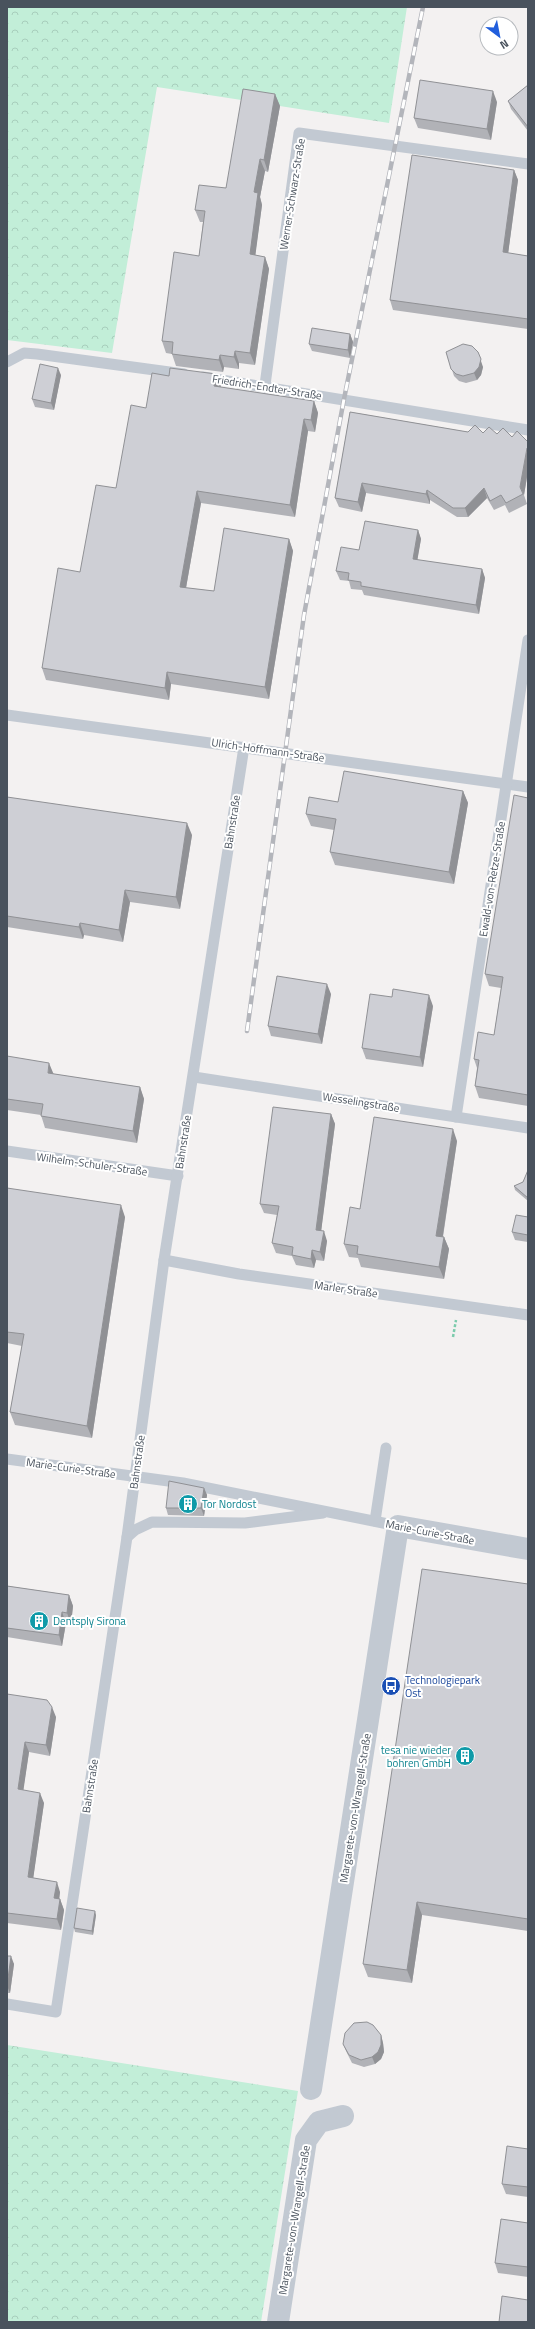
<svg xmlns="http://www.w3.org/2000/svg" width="535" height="2329" font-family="'Titillium Web',sans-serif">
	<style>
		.forest { fill: url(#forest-crowns) }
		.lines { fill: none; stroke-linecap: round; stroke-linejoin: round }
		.path { stroke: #7bcbac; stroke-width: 2.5; stroke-dasharray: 3 2; stroke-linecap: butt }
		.lane { stroke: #c2c9d2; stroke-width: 11 }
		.street { stroke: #c2c9d2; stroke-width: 22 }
		.rail-casing { stroke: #b3b5bb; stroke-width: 4.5 }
		.rail { stroke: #fff; stroke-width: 3; stroke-dasharray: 9; stroke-linecap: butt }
		.wall { fill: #b1b2b7 }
		.shaded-wall { fill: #909195 }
		.building { fill: #cecfd5; stroke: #909195 }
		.labels { text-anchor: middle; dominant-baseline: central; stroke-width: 4; stroke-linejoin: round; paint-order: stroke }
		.street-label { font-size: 11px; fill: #49525d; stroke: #fff }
		.culture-label { font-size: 11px; fill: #0d838f; stroke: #fff; text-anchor: start }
		.transit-label { font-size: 11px; fill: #164399; stroke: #fff; text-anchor: start }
	</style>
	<defs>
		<pattern id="forest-crowns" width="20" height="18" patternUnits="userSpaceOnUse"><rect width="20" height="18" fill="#c2eed8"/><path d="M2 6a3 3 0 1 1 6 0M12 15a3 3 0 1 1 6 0" fill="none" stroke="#a8cebc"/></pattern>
	</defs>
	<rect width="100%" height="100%" fill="#f3f1f1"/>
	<g class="forest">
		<polygon points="7,7 407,7 389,123 157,87 112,353 7,340"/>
		<polygon points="7,2045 298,2091 261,2322 7,2322"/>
	</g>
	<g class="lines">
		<polyline class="path" points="453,1337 456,1320"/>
		<g class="lane">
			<polyline points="7,362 24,353 37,354 184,374"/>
			<polyline points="203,377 528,430"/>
			<polyline points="265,385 299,133 528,164"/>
			<polyline points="7,715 528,787"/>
			<polyline points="194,1077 528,1128"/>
			<polyline points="456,1117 528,640"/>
			<polyline points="7,1151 178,1176"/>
			<polyline points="164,1260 239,1274 528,1315"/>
			<polyline points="7,1459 183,1483 398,1526"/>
			<polyline points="375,1521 386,1448"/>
			<polyline points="127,1537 135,1530 152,1522 245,1523 323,1513"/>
			<polyline points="7,2004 56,2012 127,1537 164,1260 244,747"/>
		</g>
		<g class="street">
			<polyline points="311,2089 398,1526 528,1549"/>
			<polyline points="278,2322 306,2140 319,2122 343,2116"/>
		</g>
		<defs>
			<polyline id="rail" points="247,1031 304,615 344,399 423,7"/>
		</defs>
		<use href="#rail" class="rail-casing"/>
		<use href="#rail" class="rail"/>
	</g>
	<g class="wall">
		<polygon points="528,85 528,131 511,109 508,101"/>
		<polygon points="275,94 280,106 268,172 265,171 260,197 262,205 255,255 265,257 269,269 255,365 239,363 239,369 224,367 223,372 176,366 172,354 166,353 162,341 199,256 203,222 200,222 195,210 226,188"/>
		<polygon points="497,102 491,140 418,128 414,118"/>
		<polygon points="514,170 518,180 508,253 528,256 528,329 393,310 390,300"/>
		<polygon points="350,334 353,342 350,358 312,351 309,344"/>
		<polygon points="446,352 483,367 481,375 477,380 466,383 459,381 454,376"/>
		<polygon points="61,375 54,410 35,407 32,399"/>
		<polygon points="221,386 220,387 314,401 318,413 315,432 308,431 295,517 201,503 186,588 214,591 289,539 293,551 269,699 171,684 169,700 46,680 42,668 80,572 116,488"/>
		<polygon points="350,412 468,432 483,433 512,437 528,442 528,471 524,495 527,504 509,513 505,505 494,510 487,498 468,517 457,517 430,500 430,504 366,493 362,512 339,507 335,498"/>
		<polygon points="418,530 421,539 417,560 482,569 485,578 479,614 364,595 362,590 351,589 349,581 340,580 336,571 359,550"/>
		<polygon points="463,791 468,803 454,884 335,865 330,852 334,830 311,826 306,814 338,802"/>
		<polygon points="7,797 192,835 180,909 130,902 123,942 84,935 83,939 7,927"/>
		<polygon points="528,798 528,1106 479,1098 475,1086 477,1068 474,1059 494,1035 501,988 489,986 485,974"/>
		<polygon points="331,994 322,1044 271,1036 268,1026"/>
		<polygon points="433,1006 423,1067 366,1059 362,1048"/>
		<polygon points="7,1056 53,1074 140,1087 144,1099 137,1143 45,1128 41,1115 7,1110"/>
		<polygon points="331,1114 335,1124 321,1231 327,1241 324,1261 316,1260 314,1268 296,1265 292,1256 276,1253 272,1243 277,1215 264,1213 260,1204"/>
		<polygon points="457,1141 443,1237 444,1237 449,1249 444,1279 361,1267 358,1258 349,1257 344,1244 360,1209"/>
		<polygon points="528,1170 528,1201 515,1190 514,1186 523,1182"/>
		<polygon points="7,1188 125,1217 92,1438 15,1425 10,1412 22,1346 7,1343"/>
		<polygon points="528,1217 528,1242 515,1240 512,1232"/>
		<polygon points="204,1488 207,1495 204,1516 168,1515 166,1508"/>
		<polygon points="528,1584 528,1931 422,1915 412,1983 368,1977 363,1964"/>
		<polygon points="7,1586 69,1595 73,1606 71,1624 66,1623 62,1646 7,1637"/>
		<polygon points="7,1694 56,1717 50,1756 29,1752 23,1790 44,1803 33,1878 60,1892 59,1899 60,1899 64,1910 61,1930 7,1923"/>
		<polygon points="96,1915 93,1935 75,1932 74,1928"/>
		<polygon points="7,1956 14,1964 10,1993 7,1993"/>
		<polygon points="381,2035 383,2043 384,2052 381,2059 375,2064 364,2067 352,2063 346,2051 343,2044"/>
		<polygon points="528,2149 528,2197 506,2194 502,2184"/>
		<polygon points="528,2223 528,2277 498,2273 495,2263"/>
	</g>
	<g class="shaded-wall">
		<polygon points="493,91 497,102 491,140 487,129"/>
		<polygon points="275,94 280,106 268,172 264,160"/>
		<polygon points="260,159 265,171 260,197 262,205 254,266 250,254 254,192"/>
		<polygon points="514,170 518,180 507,262 503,252"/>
		<polygon points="265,257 269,269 255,365 250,353"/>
		<polygon points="350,334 353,342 350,358 348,350"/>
		<polygon points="235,351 239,363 239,369 234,357"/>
		<polygon points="478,352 483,367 481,375 477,380 474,373"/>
		<polygon points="220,355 224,367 223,372 219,360"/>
		<polygon points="58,368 61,375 54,410 51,403"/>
		<polygon points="216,374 221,386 218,398 214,386"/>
		<polygon points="314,401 318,413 315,432 311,420"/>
		<polygon points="304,419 308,431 295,517 290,505"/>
		<polygon points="528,447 528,471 524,495 520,487 527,448"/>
		<polygon points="362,483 366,493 362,512 358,502"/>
		<polygon points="484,488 487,498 468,517 465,508"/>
		<polygon points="427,490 430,500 430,504 426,494"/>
		<polygon points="197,491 201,503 184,599 180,587"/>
		<polygon points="418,530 421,539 416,568 413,559"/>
		<polygon points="289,539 293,551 269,699 265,687"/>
		<polygon points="482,569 485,578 479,614 476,605"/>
		<polygon points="167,672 171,684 169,700 165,688"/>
		<polygon points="463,791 468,803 454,884 449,872"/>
		<polygon points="187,823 192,835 180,909 176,897"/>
		<polygon points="125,890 130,902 123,942 119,930"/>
		<polygon points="80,923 84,935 83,939 79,927"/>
		<polygon points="327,984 331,994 322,1044 318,1034"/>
		<polygon points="429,995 433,1006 423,1067 420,1057"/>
		<polygon points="49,1063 54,1075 48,1073"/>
		<polygon points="140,1087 144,1099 137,1143 133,1131"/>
		<polygon points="331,1114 335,1124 320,1240 316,1230"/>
		<polygon points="453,1129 457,1141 441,1248 436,1236"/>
		<polygon points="121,1205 125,1217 92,1438 87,1426"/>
		<polygon points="324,1231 327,1241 324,1261 320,1252"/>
		<polygon points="444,1237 449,1249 444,1279 439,1267"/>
		<polygon points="312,1250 316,1260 314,1268 311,1259"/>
		<polygon points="204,1488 207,1495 204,1516 201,1508"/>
		<polygon points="69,1595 73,1606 71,1624 67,1613"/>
		<polygon points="62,1612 66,1623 62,1646 59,1635"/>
		<polygon points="52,1707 56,1717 50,1756 46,1745"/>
		<polygon points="25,1742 29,1752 22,1800 18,1789"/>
		<polygon points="40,1793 44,1803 32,1887 28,1877"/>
		<polygon points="57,1882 60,1892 58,1909 54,1898"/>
		<polygon points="60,1899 64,1910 61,1930 57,1919"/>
		<polygon points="417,1902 422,1915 412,1983 407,1970"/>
		<polygon points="95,1911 96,1915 93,1935 92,1931"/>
		<polygon points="11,1956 14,1964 10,1993 7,1986"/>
		<polygon points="381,2035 383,2043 384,2052 381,2059 375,2064 372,2057"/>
	</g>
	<g class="building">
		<polygon points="420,80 493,91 487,129 414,118"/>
		<polygon points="528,85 528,127 508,101"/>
		<polygon points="243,89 275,94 264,160 260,159 254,192 258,193 250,254 265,257 250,353 235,351 234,357 220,355 219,360 172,354 173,342 162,341 174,252 199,256 205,211 195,210 199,185 226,188"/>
		<polygon points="412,155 514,170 503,252 528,256 528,319 390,300"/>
		<polygon points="312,328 350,334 348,350 309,344"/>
		<polygon points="463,344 472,346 478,352 481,359 479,367 474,373 463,376 456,374 451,369 446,352"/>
		<polygon points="40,364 58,368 51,403 32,399"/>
		<polygon points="170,368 216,374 214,386 314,401 311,420 304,419 290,505 197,491 180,587 214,591 224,528 289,539 265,687 167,672 165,688 42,668 58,568 80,572 96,485 116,488 131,405 146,408 152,373 169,376"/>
		<polygon points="350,412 468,432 475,425 483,433 489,427 497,434 503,428 512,437 517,431 528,442 528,447 527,448 520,487 523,494 506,503 501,495 490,501 484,488 465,508 453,508 427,490 426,494 362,483 358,502 335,498"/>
		<polygon points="365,521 418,530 413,559 482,569 476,605 361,586 361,582 348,580 349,573 336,571 341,547 359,550"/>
		<polygon points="344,771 463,791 449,872 330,852 336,819 306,814 309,797 338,802"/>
		<polygon points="514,795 528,798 528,1095 475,1086 479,1060 474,1059 478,1032 494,1035 503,977 485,974"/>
		<polygon points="7,797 187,823 176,897 125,890 119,930 80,923 79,927 7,916"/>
		<polygon points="277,976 327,984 318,1034 268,1026"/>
		<polygon points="393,989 429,995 420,1057 362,1048 370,994 392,997"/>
		<polygon points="7,1056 49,1063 48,1073 140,1087 133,1131 41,1116 43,1104 7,1099"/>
		<polygon points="273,1107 331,1114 316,1230 324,1231 320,1252 312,1250 311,1259 292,1255 293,1247 272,1243 279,1206 260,1204"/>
		<polygon points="374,1117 453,1129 436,1236 444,1237 439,1267 357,1254 358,1246 344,1244 350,1207 360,1209"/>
		<polygon points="528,1170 528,1198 514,1186 523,1182"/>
		<polygon points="7,1188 121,1205 87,1426 10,1412 24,1334 7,1332"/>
		<polygon points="516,1215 528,1217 528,1235 512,1232"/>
		<polygon points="169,1481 204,1488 201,1508 166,1508"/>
		<polygon points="422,1569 528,1584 528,1919 417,1902 407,1970 363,1964"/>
		<polygon points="7,1586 69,1595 67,1613 62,1612 59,1635 7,1628"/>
		<polygon points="7,1694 47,1700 52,1707 46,1745 25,1742 18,1789 40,1793 28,1877 57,1882 54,1898 60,1899 57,1919 7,1913"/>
		<polygon points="77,1908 95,1911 92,1931 74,1928"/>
		<polygon points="7,1956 11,1956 7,1986"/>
		<polygon points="367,2022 373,2025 381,2035 381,2045 378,2052 372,2057 361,2060 349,2055 343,2044 345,2033 354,2023"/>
		<polygon points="507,2146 528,2149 528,2187 502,2184"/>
		<polygon points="501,2219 528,2223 528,2267 495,2263"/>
		<polygon points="502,2296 528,2300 528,2322 499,2322"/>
	</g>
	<defs>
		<symbol id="building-disc" viewBox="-11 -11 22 22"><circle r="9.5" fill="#0f9aa8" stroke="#fff"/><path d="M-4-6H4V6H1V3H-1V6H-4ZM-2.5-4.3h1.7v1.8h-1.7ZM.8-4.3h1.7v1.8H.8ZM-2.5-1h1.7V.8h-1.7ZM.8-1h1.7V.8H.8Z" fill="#fff"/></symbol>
		<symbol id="bus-disc" viewBox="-11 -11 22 22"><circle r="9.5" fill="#1a4fb4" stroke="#fff"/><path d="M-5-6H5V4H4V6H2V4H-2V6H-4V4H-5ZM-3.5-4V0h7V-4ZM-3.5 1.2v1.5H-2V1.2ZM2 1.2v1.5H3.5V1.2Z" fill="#fff"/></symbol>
	</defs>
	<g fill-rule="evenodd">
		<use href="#building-disc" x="177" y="1493" width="22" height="22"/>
		<use href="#building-disc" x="28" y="1610" width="22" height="22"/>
		<use href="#bus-disc" x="380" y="1675" width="22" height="22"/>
		<use href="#building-disc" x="454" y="1745" width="22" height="22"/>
	</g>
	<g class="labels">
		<g class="street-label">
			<text transform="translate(292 194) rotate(-81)">Werner-Schwarz-Straße</text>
			<text transform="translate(267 387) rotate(9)">Friedrich-Endter-Straße</text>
			<text transform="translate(268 750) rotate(8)">Ulrich-Hoffmann-Straße</text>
			<text transform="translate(232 822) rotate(-81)">Bahnstraße</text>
			<text transform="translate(492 879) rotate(-81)">Ewald-von-Retze-Straße</text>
			<text transform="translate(361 1102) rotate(9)">Wesselingstraße</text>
			<text transform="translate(183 1142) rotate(-81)">Bahnstraße</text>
			<text transform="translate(92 1164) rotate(8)">Wilhelm-Schuler-Straße</text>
			<text transform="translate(346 1289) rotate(8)">Marler Straße</text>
			<text transform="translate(137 1462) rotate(-82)">Bahnstraße</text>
			<text transform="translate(71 1468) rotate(8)">Marie-Curie-Straße</text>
			<text transform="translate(430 1532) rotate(11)">Marie-Curie-Straße</text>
			<text transform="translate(90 1786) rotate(-81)">Bahnstraße</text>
			<text transform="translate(355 1808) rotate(-81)">Margarete-von-Wrangell-Straße</text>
			<text transform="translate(294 2220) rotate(-81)">Margarete-von-Wrangell-Straße</text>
		</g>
		<g class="culture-label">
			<text x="202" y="1504">Tor Nordost</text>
			<text x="53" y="1621">Dentsply Sirona</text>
			<text x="451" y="1750" text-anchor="end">tesa nie wieder<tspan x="451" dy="13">bohren GmbH</tspan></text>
		</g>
		<g class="transit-label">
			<text x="405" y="1680">Technologiepark<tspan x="405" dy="13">Ost</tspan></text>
		</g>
	</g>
	<rect width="535" height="2329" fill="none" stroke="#49525d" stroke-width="16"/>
	<g transform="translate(499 36) rotate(148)"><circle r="19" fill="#ffffff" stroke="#b6babe"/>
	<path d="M0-3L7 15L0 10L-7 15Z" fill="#215edc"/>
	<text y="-6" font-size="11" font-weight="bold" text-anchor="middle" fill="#49525d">N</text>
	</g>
</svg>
